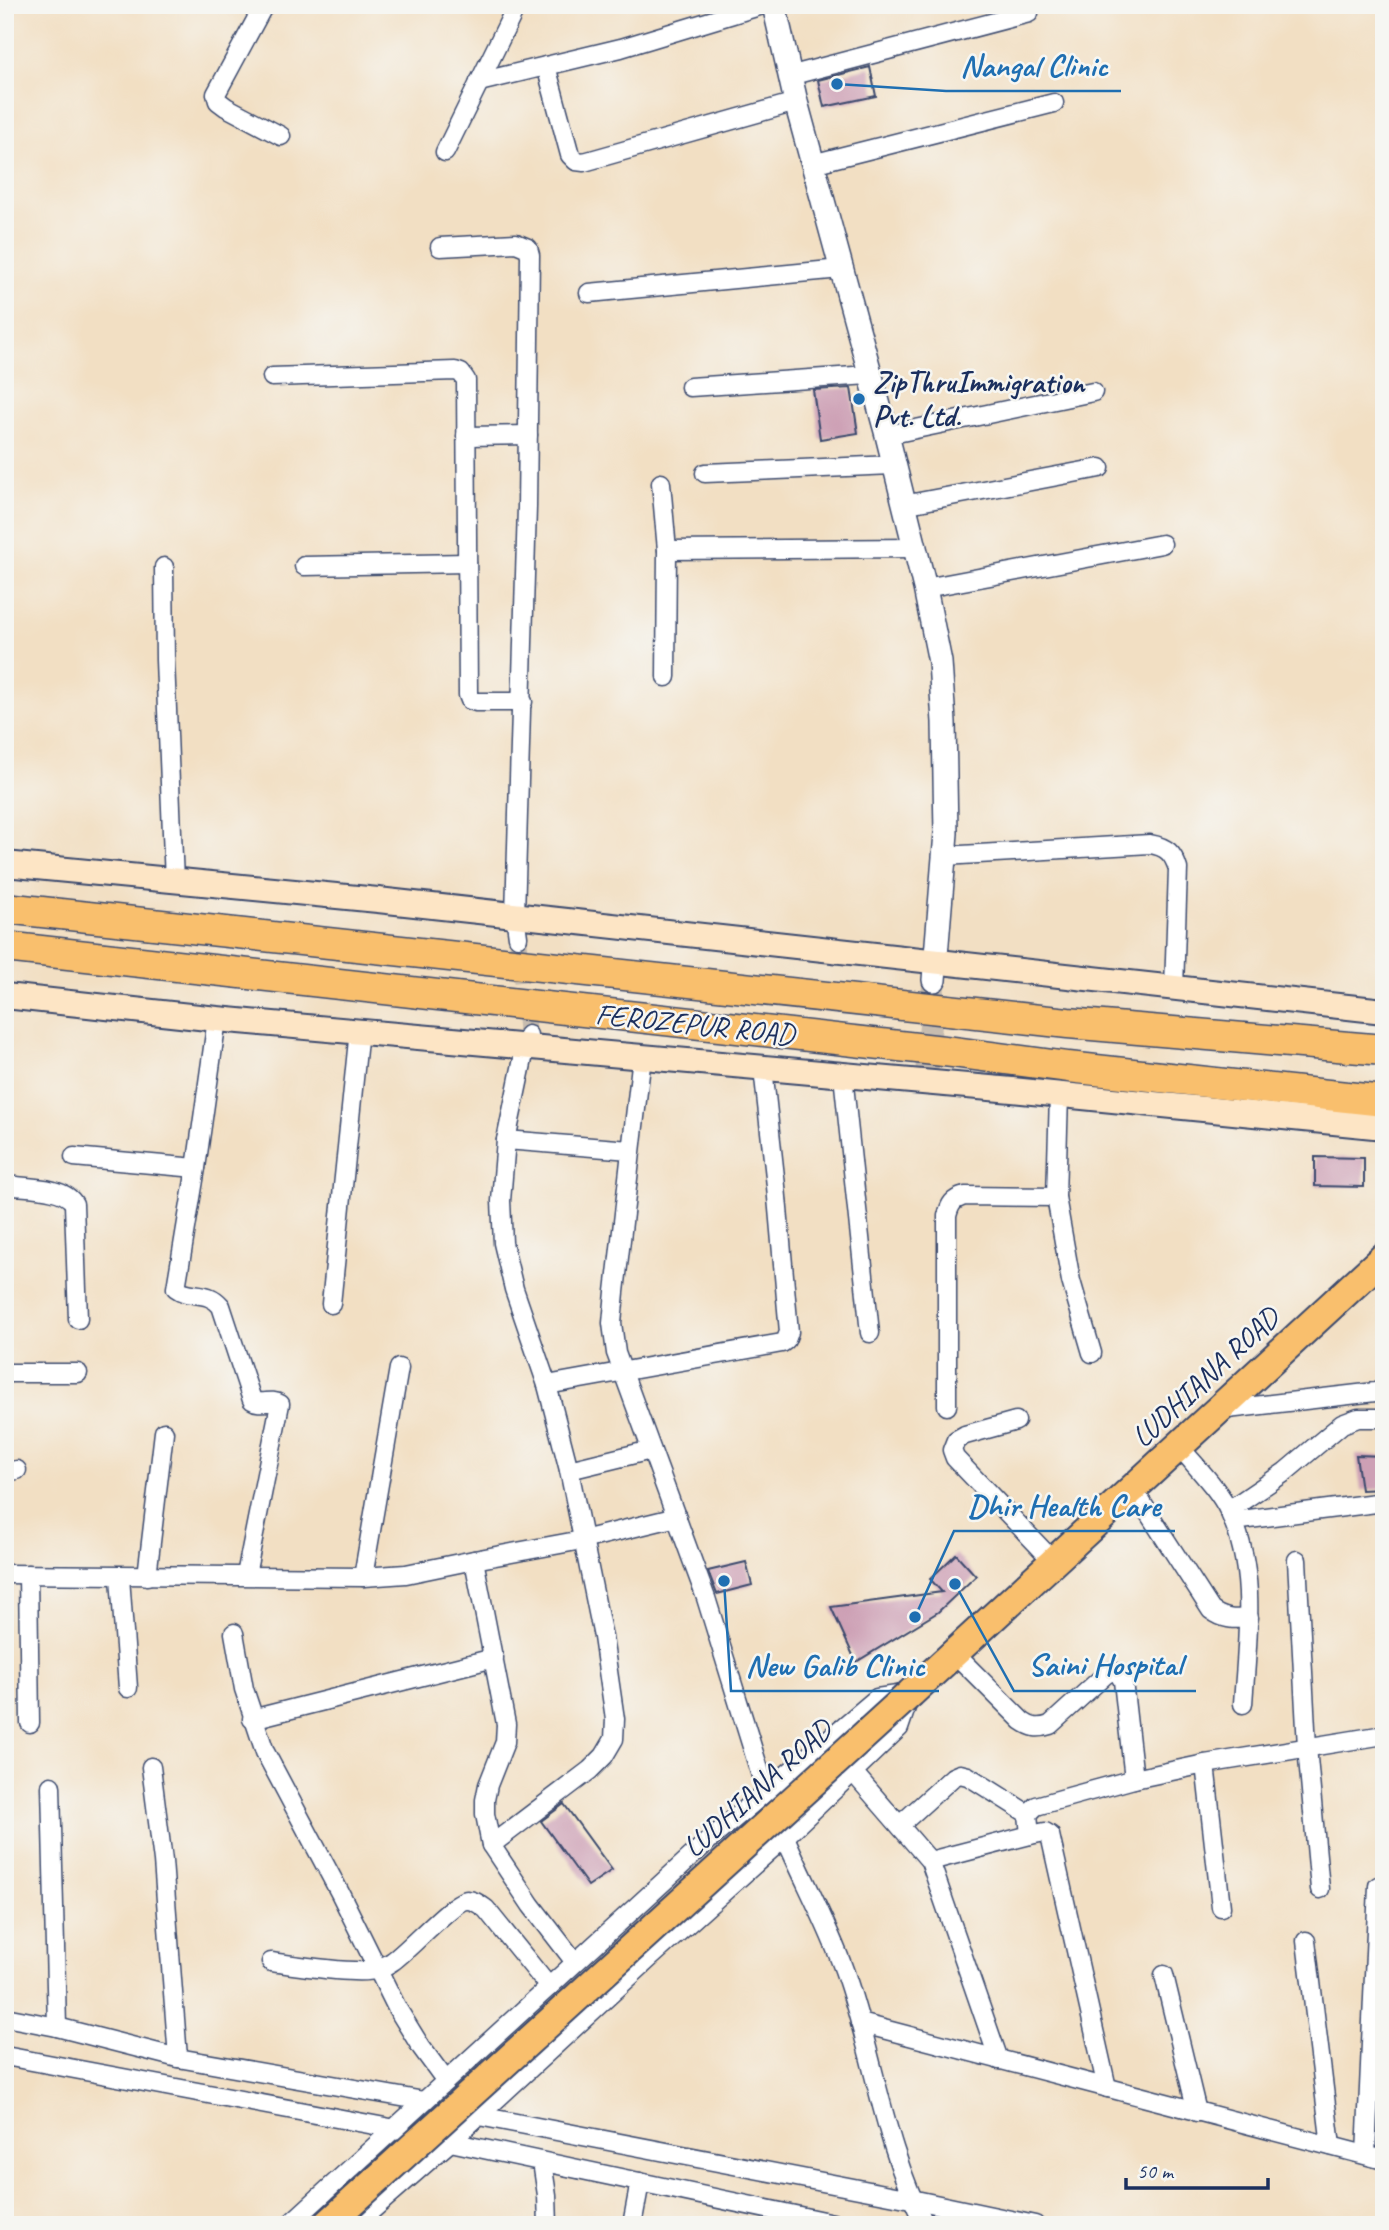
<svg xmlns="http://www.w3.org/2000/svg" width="1389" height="2230" font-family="Caveat,sans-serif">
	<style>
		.building { fill: #cda0b5 }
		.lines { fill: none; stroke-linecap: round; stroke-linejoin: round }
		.minor-tunnel { stroke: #c7bcaf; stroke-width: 18; stroke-dasharray: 18 9; stroke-linecap: butt }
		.tertiary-tunnel { stroke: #c7bcaf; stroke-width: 23; stroke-dasharray: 23 11; stroke-linecap: butt }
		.minor-casing { stroke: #3b496d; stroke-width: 21 }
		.tertiary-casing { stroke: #3b496d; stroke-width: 26 }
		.secondary-casing { stroke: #3b496d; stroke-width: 28 }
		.primary-casing { stroke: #3b496d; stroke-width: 32 }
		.trunk-casing { stroke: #3b496d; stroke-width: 33 }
		.minor { stroke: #fff; stroke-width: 18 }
		.tertiary { stroke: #fff; stroke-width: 23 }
		.secondary { stroke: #fde5c5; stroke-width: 24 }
		.primary { stroke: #f9bf6d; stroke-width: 28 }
		.trunk { stroke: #f9bf6d; stroke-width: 30 }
		.primary-bridge-casing { stroke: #3b496d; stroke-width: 32; stroke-linecap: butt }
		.primary-bridge { stroke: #f9bf6d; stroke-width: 28 }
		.poi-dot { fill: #1f6fb2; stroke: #f6f6f2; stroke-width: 2.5 }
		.labels { text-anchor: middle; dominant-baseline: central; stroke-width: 5; stroke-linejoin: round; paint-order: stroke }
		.poi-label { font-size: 30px; font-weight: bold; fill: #1b2f5e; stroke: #f6f6f2; text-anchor: start }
		.street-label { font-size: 30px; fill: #1b2f5e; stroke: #f6f6f2 }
		.leader { fill: none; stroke: #1f6fb2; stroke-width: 2.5 }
		.callout-dot { fill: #1f6fb2; stroke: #f6f6f2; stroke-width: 2.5 }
		.callout-label { font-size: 32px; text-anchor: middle; font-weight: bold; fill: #1f6fb2; stroke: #f6f6f2; stroke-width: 5; stroke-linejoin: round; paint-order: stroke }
	</style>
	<rect width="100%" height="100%" fill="#f6f6f2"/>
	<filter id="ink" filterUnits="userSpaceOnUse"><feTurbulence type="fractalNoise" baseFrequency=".0143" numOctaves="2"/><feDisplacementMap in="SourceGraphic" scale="14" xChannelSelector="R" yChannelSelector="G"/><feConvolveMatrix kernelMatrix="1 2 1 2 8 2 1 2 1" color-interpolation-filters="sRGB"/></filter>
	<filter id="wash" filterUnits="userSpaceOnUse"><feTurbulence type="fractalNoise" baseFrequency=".00686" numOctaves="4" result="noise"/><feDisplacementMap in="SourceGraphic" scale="28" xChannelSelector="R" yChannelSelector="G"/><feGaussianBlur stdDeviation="1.57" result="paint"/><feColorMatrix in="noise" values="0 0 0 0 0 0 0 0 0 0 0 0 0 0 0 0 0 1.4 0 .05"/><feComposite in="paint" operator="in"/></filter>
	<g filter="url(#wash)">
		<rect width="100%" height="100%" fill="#f2dfc3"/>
		<g id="blocks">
			<g class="building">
				<polygon points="870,67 876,96 824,107 818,80"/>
				<polygon points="851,388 858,433 820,439 813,390"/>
				<polygon points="1315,1157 1364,1158 1364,1187 1315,1186"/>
				<polygon points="1356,1455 1384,1456 1384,1489 1361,1490"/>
				<polygon points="956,1554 976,1576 938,1612 856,1662 831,1607 942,1592 930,1579"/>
				<polygon points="746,1562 752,1585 717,1594 708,1571"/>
				<polygon points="564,1804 612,1870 588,1886 541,1821"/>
			</g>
		</g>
	</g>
	<g filter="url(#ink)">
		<use href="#blocks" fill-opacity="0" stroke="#3b496d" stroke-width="2"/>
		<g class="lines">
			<polyline class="minor-tunnel" points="518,937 528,1035"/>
			<polyline class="tertiary-tunnel" points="927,1069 934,980"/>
			<defs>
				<g id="minor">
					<polyline points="264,5 216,94 218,101 226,107 281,136"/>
					<polyline points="546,66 570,155 576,161 584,162 796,102"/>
					<polyline points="789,76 1029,13"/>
					<polyline points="479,82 621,48 763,5"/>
					<polyline points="445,152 517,5"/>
					<polyline points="812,164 1054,103"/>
					<polyline points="440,247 516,243 528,248 530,255 527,507 515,915 518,937"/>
					<polyline points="589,293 841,269"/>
					<polyline points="272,377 455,371 461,373 466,380 468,695 470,700 476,702 523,702"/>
					<polyline points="690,387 869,375"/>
					<polyline points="887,435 1093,392"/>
					<polyline points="466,436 528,435"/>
					<polyline points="705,473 893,465"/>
					<polyline points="661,483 667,550 915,548"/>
					<polyline points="903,505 1100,468"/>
					<polyline points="304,566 467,563"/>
					<polyline points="164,567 165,660 174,882"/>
					<polyline points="925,588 1162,544"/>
					<polyline points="666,677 667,550"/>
					<path d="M944,856L1150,844C1167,847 1173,853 1178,869L1174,988"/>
					<path d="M217,1019L196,1168L176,1288C190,1299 207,1289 221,1306L252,1400C261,1406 271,1398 280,1404L246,1575"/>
					<polyline points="528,1035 506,1140 501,1201 503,1243 514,1289 547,1385 569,1470 603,1637 615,1719 614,1739 604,1756 590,1770 491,1845 531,1905 575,1962"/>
					<polyline points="642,1056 615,1292 612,1323 616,1353 706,1598 766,1792"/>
					<polyline points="843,1075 870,1333"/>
					<polyline points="1059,1095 1056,1197 1071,1281 1092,1353"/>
					<polyline points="506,1140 630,1150"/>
					<polyline points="74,1157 196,1168"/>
					<path d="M5,1185C25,1188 65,1186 74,1204L78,1319"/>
					<polyline points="331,1304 359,1030"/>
					<polyline points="5,1373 78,1373"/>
					<polyline points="547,1385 782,1343 786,1340 789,1332 776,1186 763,1068"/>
					<path d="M947,1406V1216C950,1204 953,1199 965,1196L1056,1197"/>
					<polyline points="1219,1410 1384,1391"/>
					<polyline points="1016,1421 965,1435 956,1440 952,1450 955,1458 1054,1562"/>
					<path d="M1180,1447C1196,1467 1218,1488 1229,1511C1258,1572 1247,1640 1243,1704"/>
					<polyline points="569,1470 651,1450"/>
					<polyline points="5,1472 17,1470"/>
					<path d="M1133,1489L1211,1610C1223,1619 1233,1620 1249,1618"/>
					<polyline points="1229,1510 1285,1472 1342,1424 1358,1418 1384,1418"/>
					<polyline points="1233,1521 1384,1502"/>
					<polyline points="474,1560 582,1540 677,1517"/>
					<polyline points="1297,1560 1307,1747 1320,1889"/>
					<polyline points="5,1574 363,1577 406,1574 474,1560 506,1724 505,1742 488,1785 485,1800 485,1814 491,1845"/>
					<polyline points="28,1574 30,1723"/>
					<polyline points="147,1576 164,1432"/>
					<polyline points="120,1577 128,1688"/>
					<polyline points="363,1577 399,1368"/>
					<polyline points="234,1633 244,1689 265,1752 340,1893 397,2008 421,2047 446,2081"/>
					<path d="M954,1653L1022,1721C1032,1728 1038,1729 1050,1725L1105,1675L1112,1671L1119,1674L1123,1681L1134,1779"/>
					<polyline points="252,1719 494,1658"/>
					<polyline points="1205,1764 1221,1907"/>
					<polyline points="151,1767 163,1861 178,2058"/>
					<polyline points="853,1772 930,1861 999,2060"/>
					<polyline points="51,1786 57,2027"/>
					<polyline points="900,1825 953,1777 960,1774 968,1776 1028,1814"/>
					<polyline points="1030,1835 1028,1814 1036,1806 1134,1779 1205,1764 1384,1735"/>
					<path d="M785,1837C804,1881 828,1925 844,1970C874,2054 883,2144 925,2225"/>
					<polyline points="930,1861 1030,1835 1045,1832 1050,1835 1107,2088"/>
					<polyline points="1306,1941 1331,2146"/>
					<path d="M271,1962C294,1965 360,1976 379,1969C383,1967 389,1964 393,1961C409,1950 454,1900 467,1900C475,1900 480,1905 486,1909L549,1987"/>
					<polyline points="1164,1975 1197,2112"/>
					<polyline points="5,2017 57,2027 178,2058 424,2101"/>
					<polyline points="860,2023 1384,2160"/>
					<polyline points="5,2056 401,2130"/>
					<polyline points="479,2116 911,2199 1035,2225"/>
					<polyline points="441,2140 842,2225"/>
					<polyline points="1366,2155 1378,1886"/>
					<polyline points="542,2162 547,2195 548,2225"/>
					<polyline points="289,2225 708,1841 877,1698 911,1693 899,1728 785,1837 650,1958 450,2142 355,2225"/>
					<polyline points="632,2225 640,2182"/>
				</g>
				<polyline id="tertiary" points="774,5 796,102 887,435 925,588 940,662 944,722 946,833 934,980"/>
				<g id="secondary">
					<polyline points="5,864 378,900 1384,1011"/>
					<polyline points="5,996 217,1019 1012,1090 1384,1127"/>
				</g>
				<polyline id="primary" points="911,1693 1384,1257"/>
				<g id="trunk">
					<polyline points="5,908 1068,1023 1384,1050"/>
					<polyline points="5,947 953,1052 1068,1067 1384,1101"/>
				</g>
			</defs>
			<use href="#minor" class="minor-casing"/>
			<use href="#tertiary" class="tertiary-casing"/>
			<use href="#secondary" class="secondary-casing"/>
			<use href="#primary" class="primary-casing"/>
			<use href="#trunk" class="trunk-casing"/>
			<use href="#minor" class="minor"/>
			<use href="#tertiary" class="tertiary"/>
			<use href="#secondary" class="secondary"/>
			<use href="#primary" class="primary"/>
			<use href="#trunk" class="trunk"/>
			<defs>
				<polyline id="primary-bridge" points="327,2225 911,1693"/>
			</defs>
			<use href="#primary-bridge" class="primary-bridge-casing"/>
			<use href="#primary-bridge" class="primary-bridge"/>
		</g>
	</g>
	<circle class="poi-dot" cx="859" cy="399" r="7"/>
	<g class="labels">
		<g class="poi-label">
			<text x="873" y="382">ZipThruImmigration<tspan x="873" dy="34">Pvt. Ltd.</tspan></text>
		</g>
		<g class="street-label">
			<text transform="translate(695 1024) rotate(6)">FEROZEPUR ROAD</text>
			<text transform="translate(1205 1377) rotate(-43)">LUDHIANA ROAD</text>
			<text transform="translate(757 1788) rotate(-42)">LUDHIANA ROAD</text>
		</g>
	</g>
	<path class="leader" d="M837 84L946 91H1121M915 1617L954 1531H1175M955 1584L1014 1691H1196M724 1581L731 1691H939"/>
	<g class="callout-dot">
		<circle cx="837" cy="84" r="7"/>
		<circle cx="915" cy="1617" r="7"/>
		<circle cx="955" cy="1584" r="7"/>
		<circle cx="724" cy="1581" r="7"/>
	</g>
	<g class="callout-label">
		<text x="1034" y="76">Nangal Clinic</text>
		<text x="1064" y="1516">Dhir Health Care</text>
		<text x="1105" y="1675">Saini Hospital</text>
		<text x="835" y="1676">New Galib Clinic</text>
	</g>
	<rect width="1389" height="2230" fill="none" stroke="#f6f6f2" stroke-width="28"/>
	<path d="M1126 2178v10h142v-10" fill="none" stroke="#1b2f5e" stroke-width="3.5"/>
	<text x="1137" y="2178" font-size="21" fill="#1b2f5e" stroke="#f6f6f2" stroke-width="5" paint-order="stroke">50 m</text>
</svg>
